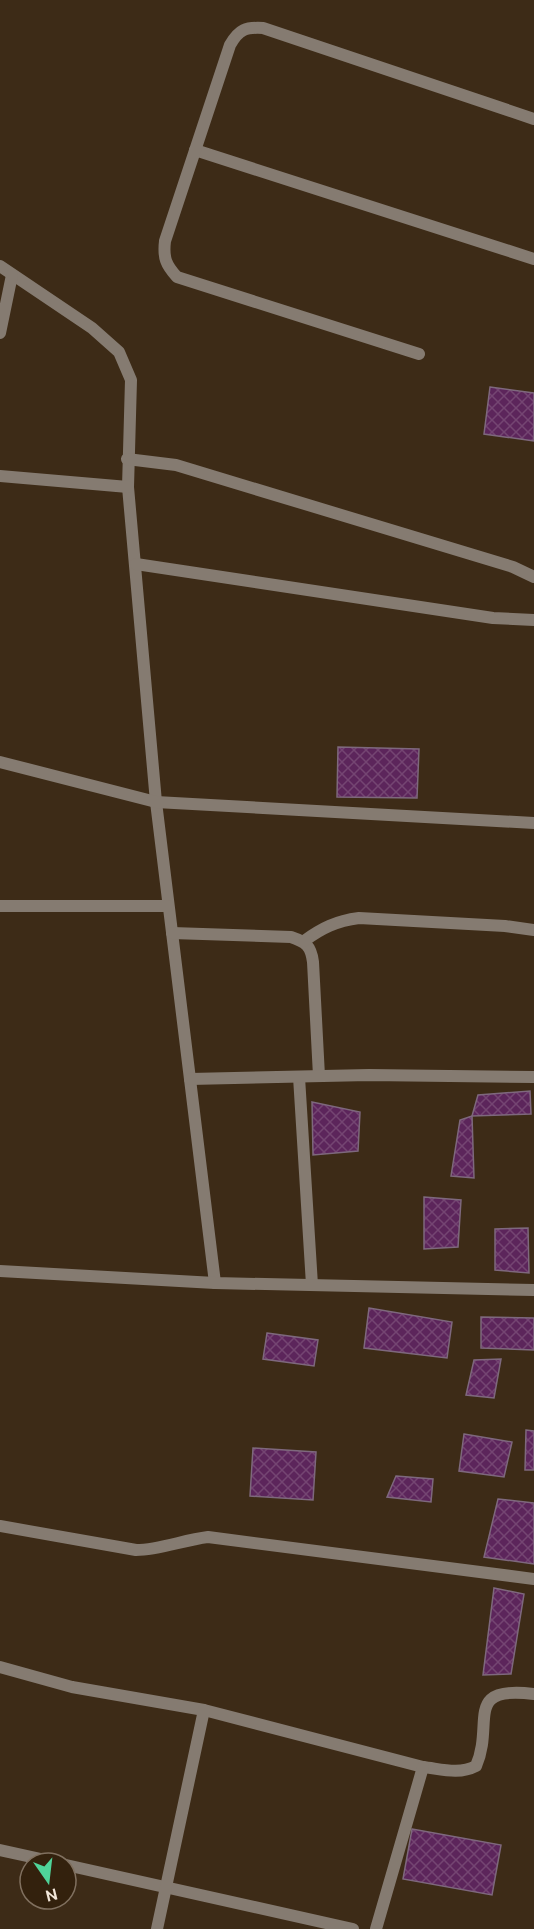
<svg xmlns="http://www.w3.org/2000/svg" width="534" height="1929" font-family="Ubuntu,sans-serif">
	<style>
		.building { fill: url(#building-cross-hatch); stroke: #7e687d; stroke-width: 1.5 }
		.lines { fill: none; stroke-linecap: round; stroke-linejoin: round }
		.minor { stroke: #857b71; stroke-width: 12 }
	</style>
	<defs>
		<pattern id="building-cross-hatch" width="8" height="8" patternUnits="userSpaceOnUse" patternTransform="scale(1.5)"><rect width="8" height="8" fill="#5c255b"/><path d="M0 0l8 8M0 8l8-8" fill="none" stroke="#744572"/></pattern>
	</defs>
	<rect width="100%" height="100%" fill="#3d2b17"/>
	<g class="building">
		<polygon points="490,387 534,393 534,441 484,434"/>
		<polygon points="338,747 419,749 417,798 337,797"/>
		<polygon points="530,1091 531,1114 472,1116 478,1095"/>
		<polygon points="312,1102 360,1112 358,1151 313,1155"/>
		<polygon points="472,1116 474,1178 451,1176 460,1120"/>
		<polygon points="424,1197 461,1200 458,1247 424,1249"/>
		<polygon points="528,1228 529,1273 495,1270 495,1229"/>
		<polygon points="369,1308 452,1322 447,1358 364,1348"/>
		<polygon points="481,1317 534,1318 534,1350 481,1348"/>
		<polygon points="267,1333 318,1340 314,1366 263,1359"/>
		<polygon points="501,1359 494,1398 466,1395 474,1360"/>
		<polygon points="526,1430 534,1431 534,1470 525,1470"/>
		<polygon points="464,1434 512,1442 504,1477 459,1471"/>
		<polygon points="253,1448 316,1452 313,1500 250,1496"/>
		<polygon points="396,1476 433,1479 431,1502 387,1497"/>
		<polygon points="498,1499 534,1503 534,1564 484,1557"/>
		<polygon points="494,1588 524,1594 511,1674 483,1675"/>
		<polygon points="412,1829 501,1845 492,1895 403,1879"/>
	</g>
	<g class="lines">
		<g class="minor">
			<polyline points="195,150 534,259"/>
			<polyline points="0,266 92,328 119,352 131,380 128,487 156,802 215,1283"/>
			<polyline points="0,333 12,275"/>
			<path d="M419,354L177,277C166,265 163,258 165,241L230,45C239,29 246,27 263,28L534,119"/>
			<polyline points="127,459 176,465 513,567 534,577"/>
			<polyline points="0,476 128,487"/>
			<polyline points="136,564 493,618 534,620"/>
			<polyline points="0,762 156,802 534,823"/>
			<polyline points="0,906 168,906"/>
			<path d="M172,933L291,937C306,942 311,946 313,962L319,1076"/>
			<path d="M304,941C322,928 336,921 359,918L505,926L534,930"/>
			<polyline points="299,1077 312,1285"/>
			<polyline points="190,1079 369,1075 534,1077"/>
			<polyline points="0,1271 215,1283 534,1290"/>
			<path d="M0,1526L136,1550C160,1550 183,1540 208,1537L534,1579"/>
			<path d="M0,1667L72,1687L204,1710L423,1767C441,1769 459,1775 476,1766C495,1723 462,1685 534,1694"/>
			<polyline points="0,1850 59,1863"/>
			<polyline points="66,1865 353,1929"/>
			<polyline points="157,1929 204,1710"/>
			<polyline points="376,1929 423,1767"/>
		</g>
	</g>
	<g transform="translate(48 1881) rotate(166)"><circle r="28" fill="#33210d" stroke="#80705f" stroke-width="1.5"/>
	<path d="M0-4.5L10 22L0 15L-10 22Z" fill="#4fd399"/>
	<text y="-9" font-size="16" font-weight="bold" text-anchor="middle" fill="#f3e7da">N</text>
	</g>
</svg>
